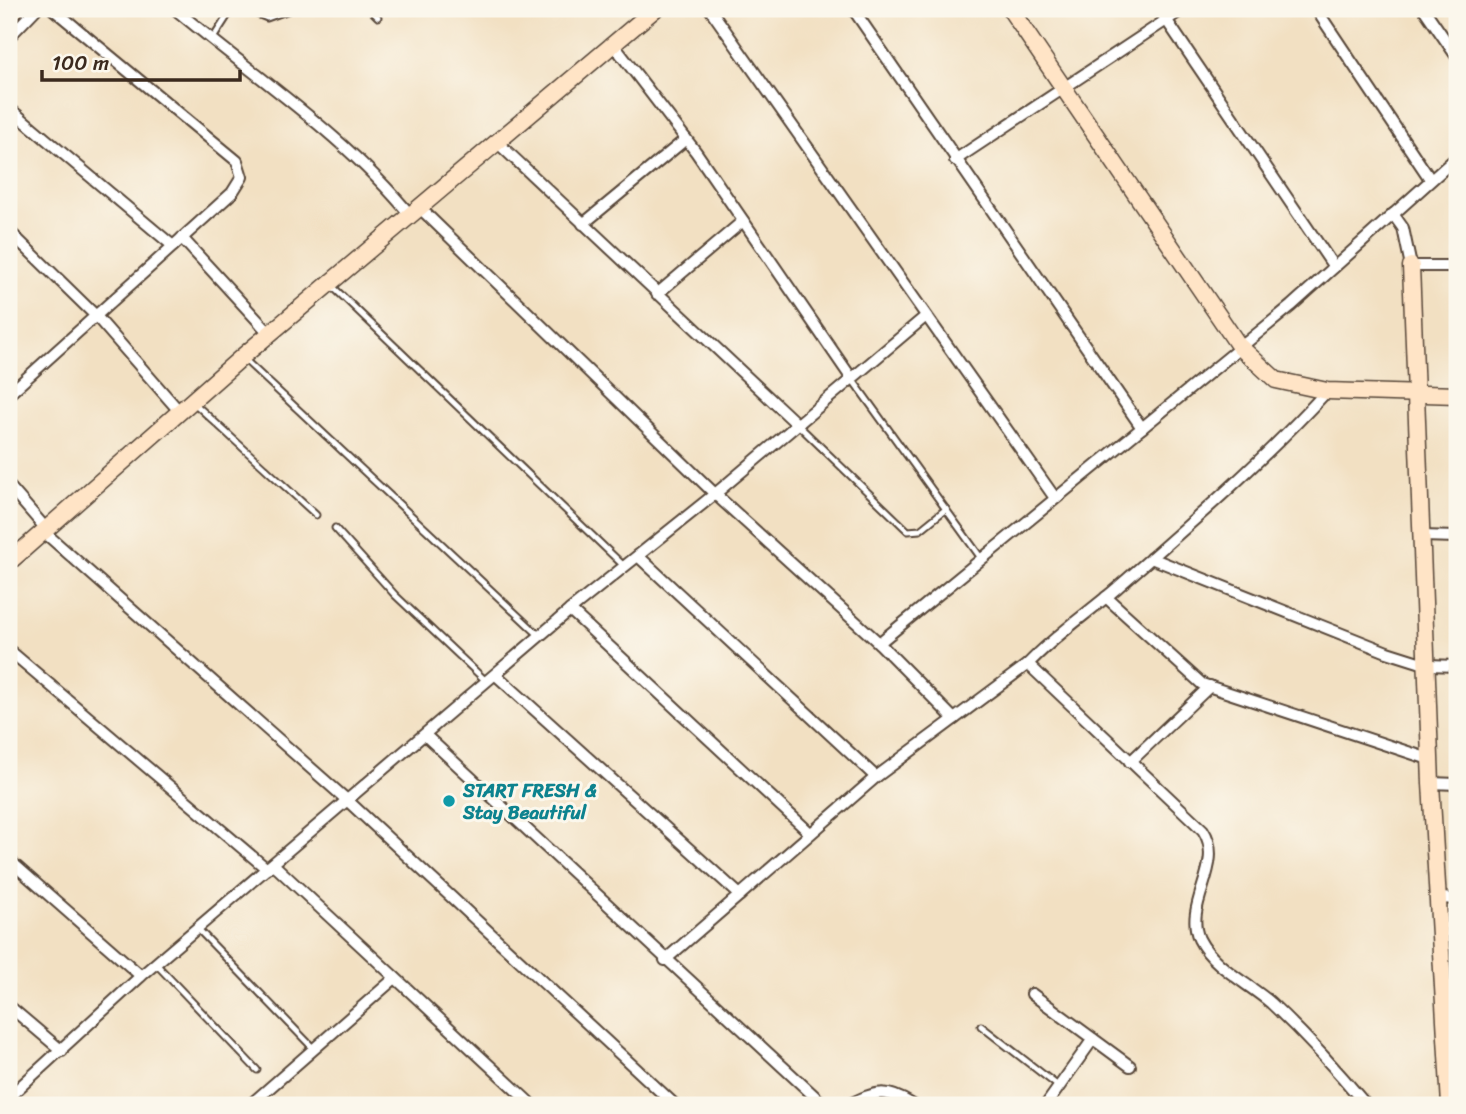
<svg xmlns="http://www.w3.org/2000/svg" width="1466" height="1114" font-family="Sriracha,sans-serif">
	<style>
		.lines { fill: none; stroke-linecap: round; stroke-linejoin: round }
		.lane-casing { stroke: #564537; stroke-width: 9 }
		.street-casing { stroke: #564537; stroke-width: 14 }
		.secondary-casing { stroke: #564537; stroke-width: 19 }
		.lane { stroke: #fff; stroke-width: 5 }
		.street { stroke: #fff; stroke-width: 10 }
		.secondary { stroke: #ffe4c6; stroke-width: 16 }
		.culture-dot { fill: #0f9aa8; stroke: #fbf7ec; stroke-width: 2.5 }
		.labels { text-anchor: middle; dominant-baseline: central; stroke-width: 6; stroke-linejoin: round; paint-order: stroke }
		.culture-label { font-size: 19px; font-weight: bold; fill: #0d838f; stroke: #fbf7ec; text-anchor: start }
	</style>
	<rect width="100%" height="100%" fill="#fbf7ec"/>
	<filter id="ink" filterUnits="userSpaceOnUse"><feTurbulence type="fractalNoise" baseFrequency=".0143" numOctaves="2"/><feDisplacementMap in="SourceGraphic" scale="14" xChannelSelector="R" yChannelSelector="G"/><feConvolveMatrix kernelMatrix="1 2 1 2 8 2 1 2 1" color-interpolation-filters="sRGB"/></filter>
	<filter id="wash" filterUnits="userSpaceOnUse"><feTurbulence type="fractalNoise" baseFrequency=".00686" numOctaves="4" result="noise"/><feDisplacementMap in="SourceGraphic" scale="28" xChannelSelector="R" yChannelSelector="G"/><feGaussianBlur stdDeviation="1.57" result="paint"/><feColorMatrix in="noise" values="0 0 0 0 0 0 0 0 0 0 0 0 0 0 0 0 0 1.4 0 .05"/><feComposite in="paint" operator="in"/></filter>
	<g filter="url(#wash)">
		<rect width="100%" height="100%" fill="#f2e0c2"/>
	</g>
	<g filter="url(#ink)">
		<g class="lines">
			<defs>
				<g id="lane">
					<polyline points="245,9 267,18 292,9"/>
					<polyline points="370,9 378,17"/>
					<polyline points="212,40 230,12 238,9"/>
					<polyline points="332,286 624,566"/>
					<polyline points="244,359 541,637"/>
					<polyline points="852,379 981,558"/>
					<polyline points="194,403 316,515"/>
					<polyline points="797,424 908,531 920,530 946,509"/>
					<polyline points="335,528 395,595 487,682"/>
					<polyline points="198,929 314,1049"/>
					<polyline points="156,964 257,1070"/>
					<polyline points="981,1026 1058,1086"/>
				</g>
				<g id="street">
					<path d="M175,9C254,76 345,135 411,216"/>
					<polyline points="710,9 1055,498"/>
					<polyline points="853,9 1142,428"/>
					<polyline points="1159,9 1334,267"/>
					<polyline points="1316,9 1430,179"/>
					<polyline points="1424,9 1457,57"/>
					<polyline points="9,37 36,9"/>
					<polyline points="613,44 696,152 852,379"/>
					<polyline points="9,108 173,246"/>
					<polyline points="498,143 797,424"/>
					<polyline points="955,160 1183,9"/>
					<polyline points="421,209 715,494 879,643 1291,306 1457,157"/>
					<polyline points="1393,214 1403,228 1411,266 1457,266"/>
					<polyline points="583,224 686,139"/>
					<polyline points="9,231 96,316 180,412"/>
					<polyline points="182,238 270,334"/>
					<polyline points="657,294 743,221"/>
					<polyline points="9,394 232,193 242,177 237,161 53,9"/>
					<polyline points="9,486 47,530"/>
					<polyline points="44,532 348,801 675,1105"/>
					<polyline points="1421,536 1457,537"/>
					<polyline points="638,556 876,777"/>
					<polyline points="1151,558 1387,652 1428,665 1457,666"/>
					<polyline points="1106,597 1202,684 1432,760"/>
					<polyline points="570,610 810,833"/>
					<polyline points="879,643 954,719"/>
					<polyline points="9,650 267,869"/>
					<path d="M1028,664L1203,830C1226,865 1183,903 1199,939C1213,967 1248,983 1271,1003C1304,1034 1337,1070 1366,1105"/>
					<polyline points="496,675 740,895"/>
					<polyline points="425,735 824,1105"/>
					<polyline points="1130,762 1210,686"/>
					<polyline points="1431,783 1457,784"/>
					<polyline points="9,860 141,976"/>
					<polyline points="273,864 532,1105"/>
					<polyline points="1439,898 1457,899"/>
					<path d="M665,960L876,777L1028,664C1055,635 1087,614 1117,588C1189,525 1262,462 1327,391"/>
					<polyline points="1032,994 1130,1066"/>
					<polyline points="9,1006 62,1051"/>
					<polyline points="9,1097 141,976 570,610 715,494 926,316"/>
					<polyline points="250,1105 395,978"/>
					<path d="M848,1105C876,1091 886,1088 913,1105"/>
					<polyline points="1046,1105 1093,1039"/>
				</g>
				<g id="secondary">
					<polyline points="1010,9 1239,346 1276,380 1327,391 1457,395"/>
					<polyline points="1411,266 1431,783 1450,1105"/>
					<polyline points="9,562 242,357 655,9"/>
				</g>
			</defs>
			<use href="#lane" class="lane-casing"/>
			<use href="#street" class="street-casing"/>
			<use href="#secondary" class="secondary-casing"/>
			<use href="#lane" class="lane"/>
			<use href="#street" class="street"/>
			<use href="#secondary" class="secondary"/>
		</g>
	</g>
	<circle class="culture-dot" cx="449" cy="801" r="7"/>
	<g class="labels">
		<g class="culture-label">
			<text x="463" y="790">START FRESH &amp;<tspan x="463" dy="22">Stay Beautiful</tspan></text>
		</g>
	</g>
	<rect width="1466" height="1114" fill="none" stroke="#fbf7ec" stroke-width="35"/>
	<path d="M42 70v10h198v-10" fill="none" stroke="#3b2a1e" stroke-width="3.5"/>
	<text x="52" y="70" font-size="21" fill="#3b2a1e" stroke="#fbf7ec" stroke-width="5" paint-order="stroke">100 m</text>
</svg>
